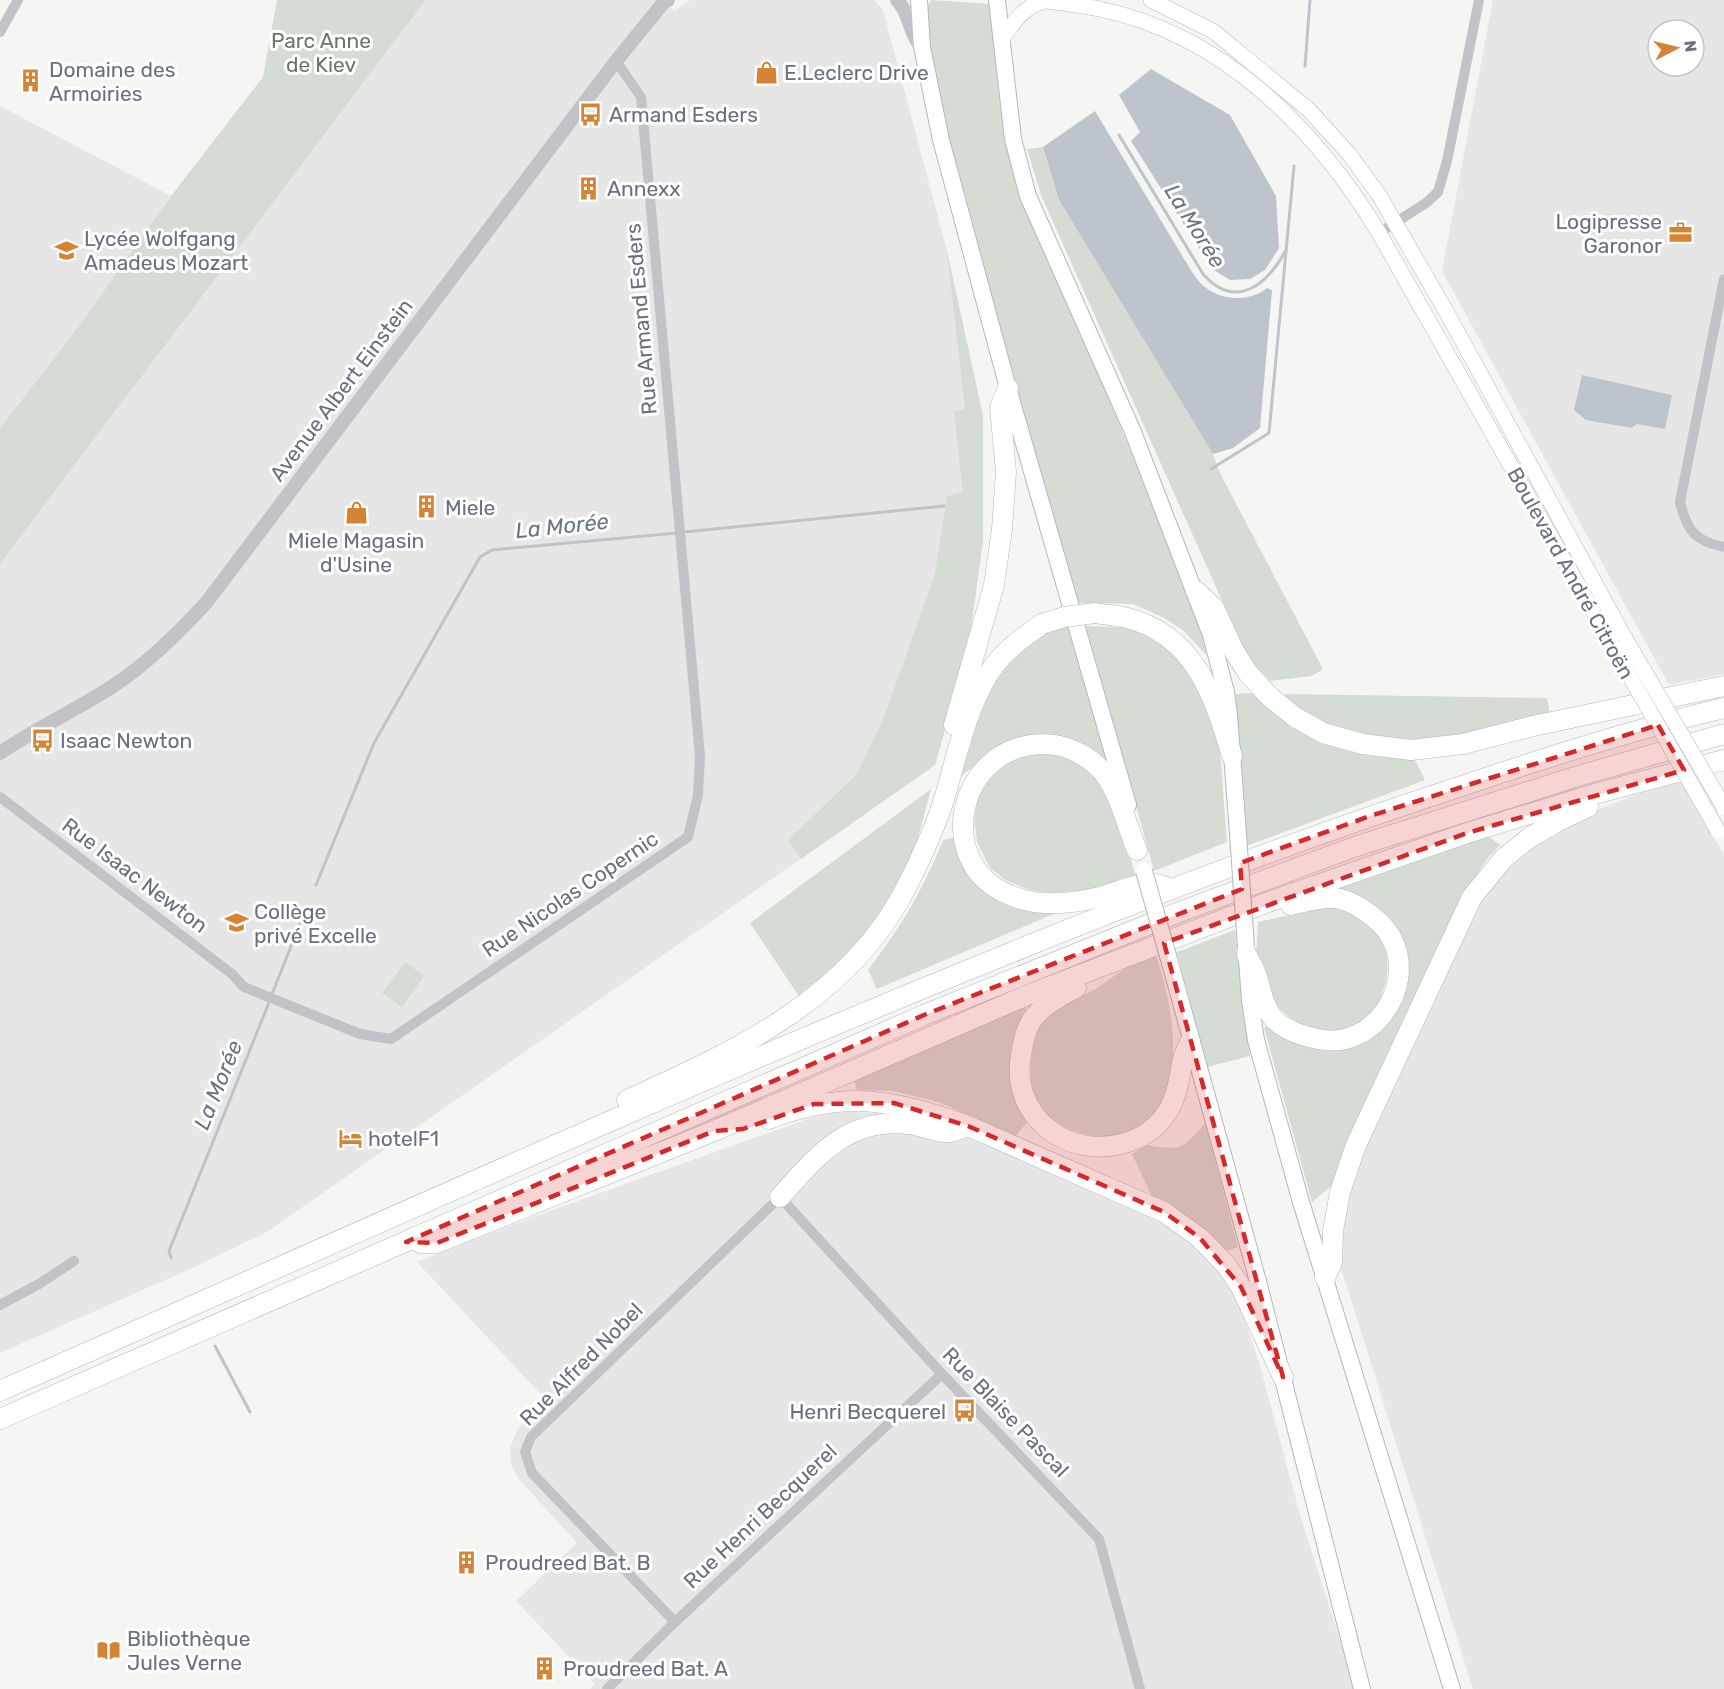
<svg xmlns="http://www.w3.org/2000/svg" width="1724" height="1689" font-family="Rubik,sans-serif">
	<style>
		.built { fill: #e6e6e6; fill-rule: evenodd }
		.green { fill: #d5dcd4 }
		.water { fill: #bec4cb }
		.lines { fill: none; stroke-linecap: round; stroke-linejoin: round }
		.stream { stroke: #bec4cb; stroke-width: 3 }
		.secondary-casing { stroke: #b6b8be; stroke-width: 16 }
		.primary-casing { stroke: #b5b7bb; stroke-width: 18 }
		.motorway-casing { stroke: #b4b6ba; stroke-width: 21 }
		.minor { stroke: #c1c3c8; stroke-width: 10 }
		.tertiary { stroke: #c1c3c8; stroke-width: 14 }
		.secondary { stroke: #fff; stroke-width: 15 }
		.primary { stroke: #fff; stroke-width: 16 }
		.motorway { stroke: #fff; stroke-width: 20 }
		.secondary-bridge-casing { stroke: #b6b8be; stroke-width: 16; stroke-linecap: butt }
		.primary-bridge-casing { stroke: #b5b7bb; stroke-width: 18; stroke-linecap: butt }
		.motorway-bridge-casing { stroke: #b4b6ba; stroke-width: 21; stroke-linecap: butt }
		.secondary-bridge { stroke: #fff; stroke-width: 15 }
		.primary-bridge { stroke: #fff; stroke-width: 16 }
		.motorway-bridge { stroke: #fff; stroke-width: 20 }
		.marked { fill: #d62828; fill-opacity: 0.2; stroke: #d62828; stroke-width: 4.5; stroke-dasharray: 12 8; stroke-linejoin: round }
		.labels { text-anchor: middle; dominant-baseline: central; stroke-width: 6; stroke-linejoin: round; paint-order: stroke }
		.park-label { font-size: 21px; fill: #657967; stroke: #fff }
		.poi-label { font-size: 21px; fill: #676f81; stroke: #fff; text-anchor: start }
		.street-label { font-size: 21px; fill: #676f81; stroke: #fff }
		.water-label { font-size: 22px; font-style: italic; fill: #687585; stroke: #fff }
	</style>
	<rect width="100%" height="100%" fill="#f5f6f3"/>
	<g class="built">
		<polygon points="426,0 666,0 674,11 690,0 874,0 883,10 947,251 983,416 983,540 969,644 935,765 267,1232 190,1269 0,1353 0,564"/>
		<path d="M1493,0H1724V674L1669,685L1442,271ZM1658,30H1694V66H1658Z"/>
		<polygon points="0,106 171,196 79,326 0,428"/>
		<polygon points="1680,779 1724,855 1724,1689 1473,1689 1338,1258 1348,1192 1365,1148 1478,904 1501,869 1554,827 1670,781"/>
		<polygon points="843,1111 893,1114 940,1122 1161,1220 1194,1243 1220,1272 1240,1305 1259,1362 1300,1515 1346,1659 1354,1689 590,1689 595,1684 516,1601 577,1543 518,1478 511,1464 510,1448 518,1428 546,1400 417,1262 530,1218 813,1117"/>
	</g>
	<g class="green">
		<polygon points="277,0 426,0 0,564 0,428 79,326 171,196 263,77"/>
		<polygon points="931,0 991,4 1000,105 1008,148 1097,371 1164,531 1210,653 1205,654 1184,631 1164,618 1133,604 1075,603 972,229 932,74 927,8"/>
		<polygon points="1043,147 1059,200 1213,454 1221,475 1323,669 1312,676 1270,681 1251,661 1240,641 1041,195 1027,149"/>
		<polygon points="947,251 983,416 983,540 969,644 935,765 801,859 788,840 856,775 883,720 935,574 947,496 963,492 954,412 965,409"/>
		<polygon points="1070,625 1110,770 1065,738 1032,735 1000,747 961,776 977,723 996,679 1015,655 1046,632"/>
		<polygon points="1086,626 1122,627 1156,636 1184,660 1209,711 1219,738 1227,842 1154,871"/>
		<polygon points="1254,693 1320,740 1365,755 1415,760 1425,780 1246,846 1242,815 1235,694"/>
		<polygon points="1285,694 1547,698 1550,713 1465,738 1413,744 1328,727 1291,705"/>
		<path d="M1036,751C1049,752 1064,753 1076,760C1113,781 1124,839 1136,876L1097,890L1050,893L1030,890L1007,881L990,868L977,842L974,817L979,793L992,774L1010,760Z"/>
		<polygon points="931,789 913,857 870,930 826,976 800,998 750,923"/>
		<path d="M1488,836L1500,845L1487,859L1463,896L1334,1184L1312,1202L1264,1028L1270,1023L1300,1043L1385,1024L1399,934C1379,904 1369,901 1336,887Z"/>
		<path d="M957,837C958,843 958,850 960,855C970,889 1004,911 1038,911C1048,912 1060,909 1070,907L877,989L868,970C901,927 923,890 943,840Z"/>
		<path d="M1335,905C1350,910 1364,915 1375,927C1393,949 1390,981 1377,1005C1375,1009 1374,1013 1370,1016C1327,1050 1272,1020 1258,973C1254,960 1258,936 1258,922Z"/>
		<polygon points="1235,930 1250,1056 1207,1067 1177,952"/>
		<path d="M1155,953C1170,995 1184,1062 1161,1104C1136,1149 1071,1144 1041,1108C1032,1097 1030,1078 1031,1065C1031,1052 1035,1031 1043,1022C1058,1005 1078,999 1097,988C1117,974 1132,963 1155,953Z"/>
		<polygon points="405,962 424,976 402,1007 382,993"/>
		<path d="M1024,1005L1027,1013C1006,1059 1007,1075 1027,1122L1015,1137L939,1102L893,1091L857,1090L853,1077Z"/>
		<path d="M1205,1123L1238,1247L1227,1251C1201,1225 1186,1214 1153,1199L1132,1154L1147,1145C1182,1151 1182,1149 1205,1123Z"/>
	</g>
	<g class="water">
		<polygon points="1151,69 1230,115 1276,196 1279,248 1265,270 1250,279 1230,280 1212,269 1131,141 1140,132 1119,95"/>
		<path d="M1095,111L1192,272C1196,277 1200,284 1205,287C1222,301 1250,302 1267,288L1272,290L1260,428L1233,448L1213,454L1059,200L1043,147Z"/>
		<polygon points="1582,375 1672,395 1665,429 1637,424 1632,428 1586,420 1574,410"/>
	</g>
	<g class="lines">
		<g class="stream">
			<polyline points="1305,66 1310,0"/>
			<path d="M1119,135L1203,274C1236,311 1267,285 1286,250"/>
			<polyline points="1211,469 1269,433 1294,166"/>
			<polyline points="684,532 944,506"/>
			<polyline points="316,885 374,743 480,557 492,550 677,533"/>
			<polyline points="272,994 300,924"/>
			<polyline points="171,1258 169,1251 270,1000"/>
			<polyline points="215,1346 250,1412"/>
		</g>
		<defs>
			<g id="secondary">
				<path d="M1041,0C1060,3 1080,5 1099,9C1223,34 1316,129 1379,233L1611,643"/>
				<polyline points="1151,0 1213,31 1309,110 1349,154 1379,195 1447,313 1626,640"/>
				<path d="M1002,39C1014,22 1024,6 1045,1"/>
			</g>
			<g id="primary">
				<polyline points="919,0 922,47 941,140 1008,388 1128,805"/>
				<polyline points="997,0 1013,139 1028,196 1133,432 1211,635 1226,692 1229,715 1237,820"/>
				<polyline points="1247,960 1250,1000 1256,1040 1301,1202 1452,1689"/>
				<polyline points="1174,977 1259,1285 1362,1689"/>
			</g>
			<g id="motorway">
				<polyline points="1196,591 1214,608 1234,651 1248,673 1270,697 1295,717 1323,733 1363,744 1411,750 1463,744 1533,726 1724,686"/>
				<path d="M1095,613C1105,615 1117,615 1127,618C1195,635 1214,696 1232,756"/>
				<polyline points="954,725 994,585 1002,529 1006,472 1000,407 1008,388"/>
				<path d="M1137,850C1126,824 1120,793 1102,771C1090,757 1072,748 1055,745C960,733 928,863 1010,895C1037,907 1071,904 1100,897C1115,893 1132,885 1148,883C1153,882 1160,885 1166,887"/>
				<path d="M1247,955C1249,960 1253,966 1255,971C1261,987 1262,1004 1273,1018C1284,1030 1303,1036 1318,1039C1372,1051 1415,989 1393,941C1387,928 1377,919 1365,911C1357,905 1343,898 1332,898C1318,897 1304,902 1291,905"/>
				<path d="M1076,988C1061,996 1046,1003 1035,1016C1026,1026 1023,1042 1021,1055C1010,1116 1067,1160 1125,1143C1142,1138 1158,1127 1168,1111C1177,1096 1179,1080 1182,1063C1183,1056 1187,1049 1190,1042"/>
				<path d="M627,1100C736,1051 853,997 908,884C922,856 936,826 945,796C957,755 966,710 989,673C1002,652 1022,638 1042,624"/>
				<path d="M769,1119C844,1090 894,1099 968,1126L1164,1212L1200,1238L1227,1266L1241,1287L1283,1377"/>
				<path d="M780,1197C817,1156 847,1117 909,1124C920,1125 941,1134 950,1132C955,1131 962,1128 967,1126"/>
				<polyline points="420,1243 437,1243 714,1131 1025,996 1271,901 1467,833 1598,793 1724,760"/>
				<polyline points="1325,1278 1332,1262 1333,1231 1340,1192 1356,1145 1472,897 1504,858 1529,838 1558,821 1588,807"/>
				<path d="M0,1391C336,1243 670,1090 1010,953C1160,892 1311,835 1465,785C1550,756 1636,729 1724,708"/>
				<polyline points="0,1419 924,1015 1182,911 1354,847 1575,777 1724,734"/>
			</g>
		</defs>
		<use href="#secondary" class="secondary-casing"/>
		<use href="#primary" class="primary-casing"/>
		<use href="#motorway" class="motorway-casing"/>
		<g class="minor">
			<polyline points="0,32 18,0"/>
			<polyline points="1379,233 1426,203 1438,192 1447,161 1479,0"/>
			<path d="M1724,279L1680,502C1687,531 1695,541 1724,547"/>
			<polyline points="0,797 232,974 244,987 360,1034 391,1039 688,837 698,795 700,756 641,97 616,61"/>
			<polyline points="0,1305 39,1284 74,1261"/>
			<polyline points="675,1622 532,1473 525,1452 531,1437 780,1197 942,1374 1099,1539 1140,1689"/>
			<polyline points="607,1689 675,1622 942,1374"/>
		</g>
		<g class="tertiary">
			<path d="M897,0C910,13 909,33 920,45"/>
			<path d="M0,753C35,729 74,711 110,688C146,665 177,634 206,603L616,61L664,2L668,0"/>
		</g>
		<use href="#secondary" class="secondary"/>
		<use href="#primary" class="primary"/>
		<use href="#motorway" class="motorway"/>
		<defs>
			<g id="secondary-bridge">
				<polyline points="1626,640 1724,807"/>
				<polyline points="1611,643 1718,831"/>
			</g>
			<g id="primary-bridge">
				<polyline points="1237,820 1246,947"/>
				<polyline points="1144,871 1174,977"/>
			</g>
			<polyline id="motorway-bridge" points="1042,624 1064,617 1095,613"/>
		</defs>
		<use href="#secondary-bridge" class="secondary-bridge-casing"/>
		<use href="#primary-bridge" class="primary-bridge-casing"/>
		<use href="#motorway-bridge" class="motorway-bridge-casing"/>
		<use href="#secondary-bridge" class="secondary-bridge"/>
		<use href="#primary-bridge" class="primary-bridge"/>
		<use href="#motorway-bridge" class="motorway-bridge"/>
	</g>
	<path class="marked" d="M1658,725L1684,770L1467,833L1164,943L1283,1377L1241,1287L1200,1238L1164,1212L968,1126L894,1103L814,1104L743,1129L714,1131L437,1243L406,1242L924,1015L1242,889L1240,863L1370,816Z"/>
	<defs>
		<symbol id="shop-bare" viewBox="-9 -9 18 18"><path d="M-5-2.5h2.3a2.7 3.5 0 0 1 5.4 0H5L5.5 6h-11ZM-1.5-2.5h3a1.5 2.3 0 0 0-3 0Z" fill="#d58334" stroke="#fff" stroke-width="2.5" paint-order="stroke"/></symbol>
		<symbol id="building-bare" viewBox="-9 -9 18 18"><path d="M-4-6H4V6H1V3H-1V6H-4ZM-2.5-4.3h1.7v1.8h-1.7ZM.8-4.3h1.7v1.8H.8ZM-2.5-1h1.7V.8h-1.7ZM.8-1h1.7V.8H.8Z" fill="#d58334" stroke="#fff" stroke-width="2.5" paint-order="stroke"/></symbol>
		<symbol id="bus-bare" viewBox="-9 -9 18 18"><path d="M-5-6H5V4H4V6H2V4H-2V6H-4V4H-5ZM-3.5-4V0h7V-4ZM-3.5 1.2v1.5H-2V1.2ZM2 1.2v1.5H3.5V1.2Z" fill="#d58334" stroke="#fff" stroke-width="2.5" paint-order="stroke"/></symbol>
		<symbol id="office-bare" viewBox="-9 -9 18 18"><path d="M-6-3h4V-5.5h4V-3h4V5H-6ZM-1-4.5V-3h2v-1.5ZM-6 0V1H6V0Z" fill="#d58334" stroke="#fff" stroke-width="2.5" paint-order="stroke"/></symbol>
		<symbol id="school-bare" viewBox="-9 -9 18 18"><path d="M0-5L7-2L0 1L-7-2ZM-4 1L0 2.5L4 1V4Q0 6-4 4Z" fill="#d58334" stroke="#fff" stroke-width="2.5" paint-order="stroke"/></symbol>
		<symbol id="hotel-bare" viewBox="-9 -9 18 18"><path d="M-6-4.5h1.5V1H6V5H4.5V3h-9V5H-6ZM-4 0a1.8 1.8 0 1 1 3.6 0ZM.5 0V-2.5h3Q6-2.5 6 0Z" fill="#d58334" stroke="#fff" stroke-width="2.5" paint-order="stroke"/></symbol>
		<symbol id="library-bare" viewBox="-9 -9 18 18"><path d="M-6-4Q-3-5.5-.7-3.5V5Q-3 3-6 4ZM6-4Q3-5.5 .7-3.5V5Q3 3 6 4Z" fill="#d58334" stroke="#fff" stroke-width="2.5" paint-order="stroke"/></symbol>
	</defs>
	<g fill-rule="evenodd">
		<use href="#shop-bare" x="750" y="56" width="33" height="33"/>
		<use href="#building-bare" x="14" y="64" width="33" height="33"/>
		<use href="#bus-bare" x="574" y="98" width="33" height="33"/>
		<use href="#building-bare" x="572" y="172" width="33" height="33"/>
		<use href="#office-bare" x="1664" y="216" width="33" height="33"/>
		<use href="#school-bare" x="50" y="234" width="33" height="33"/>
		<use href="#building-bare" x="410" y="490" width="33" height="33"/>
		<use href="#shop-bare" x="340" y="496" width="33" height="33"/>
		<use href="#bus-bare" x="26" y="724" width="33" height="33"/>
		<use href="#school-bare" x="220" y="906" width="33" height="33"/>
		<use href="#hotel-bare" x="334" y="1122" width="33" height="33"/>
		<use href="#bus-bare" x="948" y="1394" width="33" height="33"/>
		<use href="#building-bare" x="450" y="1546" width="33" height="33"/>
		<use href="#library-bare" x="92" y="1634" width="33" height="33"/>
		<use href="#building-bare" x="528" y="1652" width="33" height="33"/>
	</g>
	<g class="labels">
		<g class="park-label">
			<text x="321" y="40">Parc Anne<tspan x="321" dy="24">de Kiev</tspan></text>
		</g>
		<g class="poi-label">
			<text x="49" y="69">Domaine des<tspan x="49" dy="24">Armoiries</tspan></text>
			<text x="784" y="72">E.Leclerc Drive</text>
			<text x="609" y="114">Armand Esders</text>
			<text x="607" y="188">Annexx</text>
			<text x="1662" y="221" text-anchor="end">Logipresse<tspan x="1662" dy="24">Garonor</tspan></text>
			<text x="84" y="238">Lycée Wolfgang<tspan x="84" dy="24">Amadeus Mozart</tspan></text>
			<text x="445" y="507">Miele</text>
			<text x="356" y="540" text-anchor="middle">Miele Magasin<tspan x="356" dy="24">d'Usine</tspan></text>
			<text x="60" y="740">Isaac Newton</text>
			<text x="254" y="911">Collège<tspan x="254" dy="24">privé Excelle</tspan></text>
			<text x="368" y="1138">hotelF1</text>
			<text x="946" y="1411" text-anchor="end">Henri Becquerel</text>
			<text x="485" y="1562">Proudreed Bat. B</text>
			<text x="127" y="1638">Bibliothèque<tspan x="127" dy="24">Jules Verne</tspan></text>
			<text x="563" y="1668">Proudreed Bat. A</text>
		</g>
		<g class="street-label">
			<text transform="translate(641 319) rotate(-95)">Rue Armand Esders</text>
			<text transform="translate(341 390) rotate(-53)">Avenue Albert Einstein</text>
			<text transform="translate(1571 573) rotate(61)">Boulevard André Citroën</text>
			<text transform="translate(135 875) rotate(37)">Rue Isaac Newton</text>
			<text transform="translate(570 894) rotate(-34)">Rue Nicolas Copernic</text>
			<text transform="translate(581 1364) rotate(-45)">Rue Alfred Nobel</text>
			<text transform="translate(1006 1412) rotate(46)">Rue Blaise Pascal</text>
			<text transform="translate(760 1516) rotate(-43)">Rue Henri Becquerel</text>
		</g>
		<g class="water-label">
			<text transform="translate(1195 226) rotate(58)">La Morée</text>
			<text transform="translate(562 526) rotate(-6)">La Morée</text>
			<text transform="translate(218 1085) rotate(-68)">La Morée</text>
		</g>
	</g>
	<g transform="translate(1676 48) rotate(83)"><circle r="28" fill="#ffffff" stroke="#c2c5cd" stroke-width="1.5"/>
	<path d="M0-4.5L10 22L0 15L-10 22Z" fill="#d58334"/>
	<text y="-9" font-size="16" font-weight="bold" text-anchor="middle" fill="#676f81">N</text>
	</g>
</svg>
